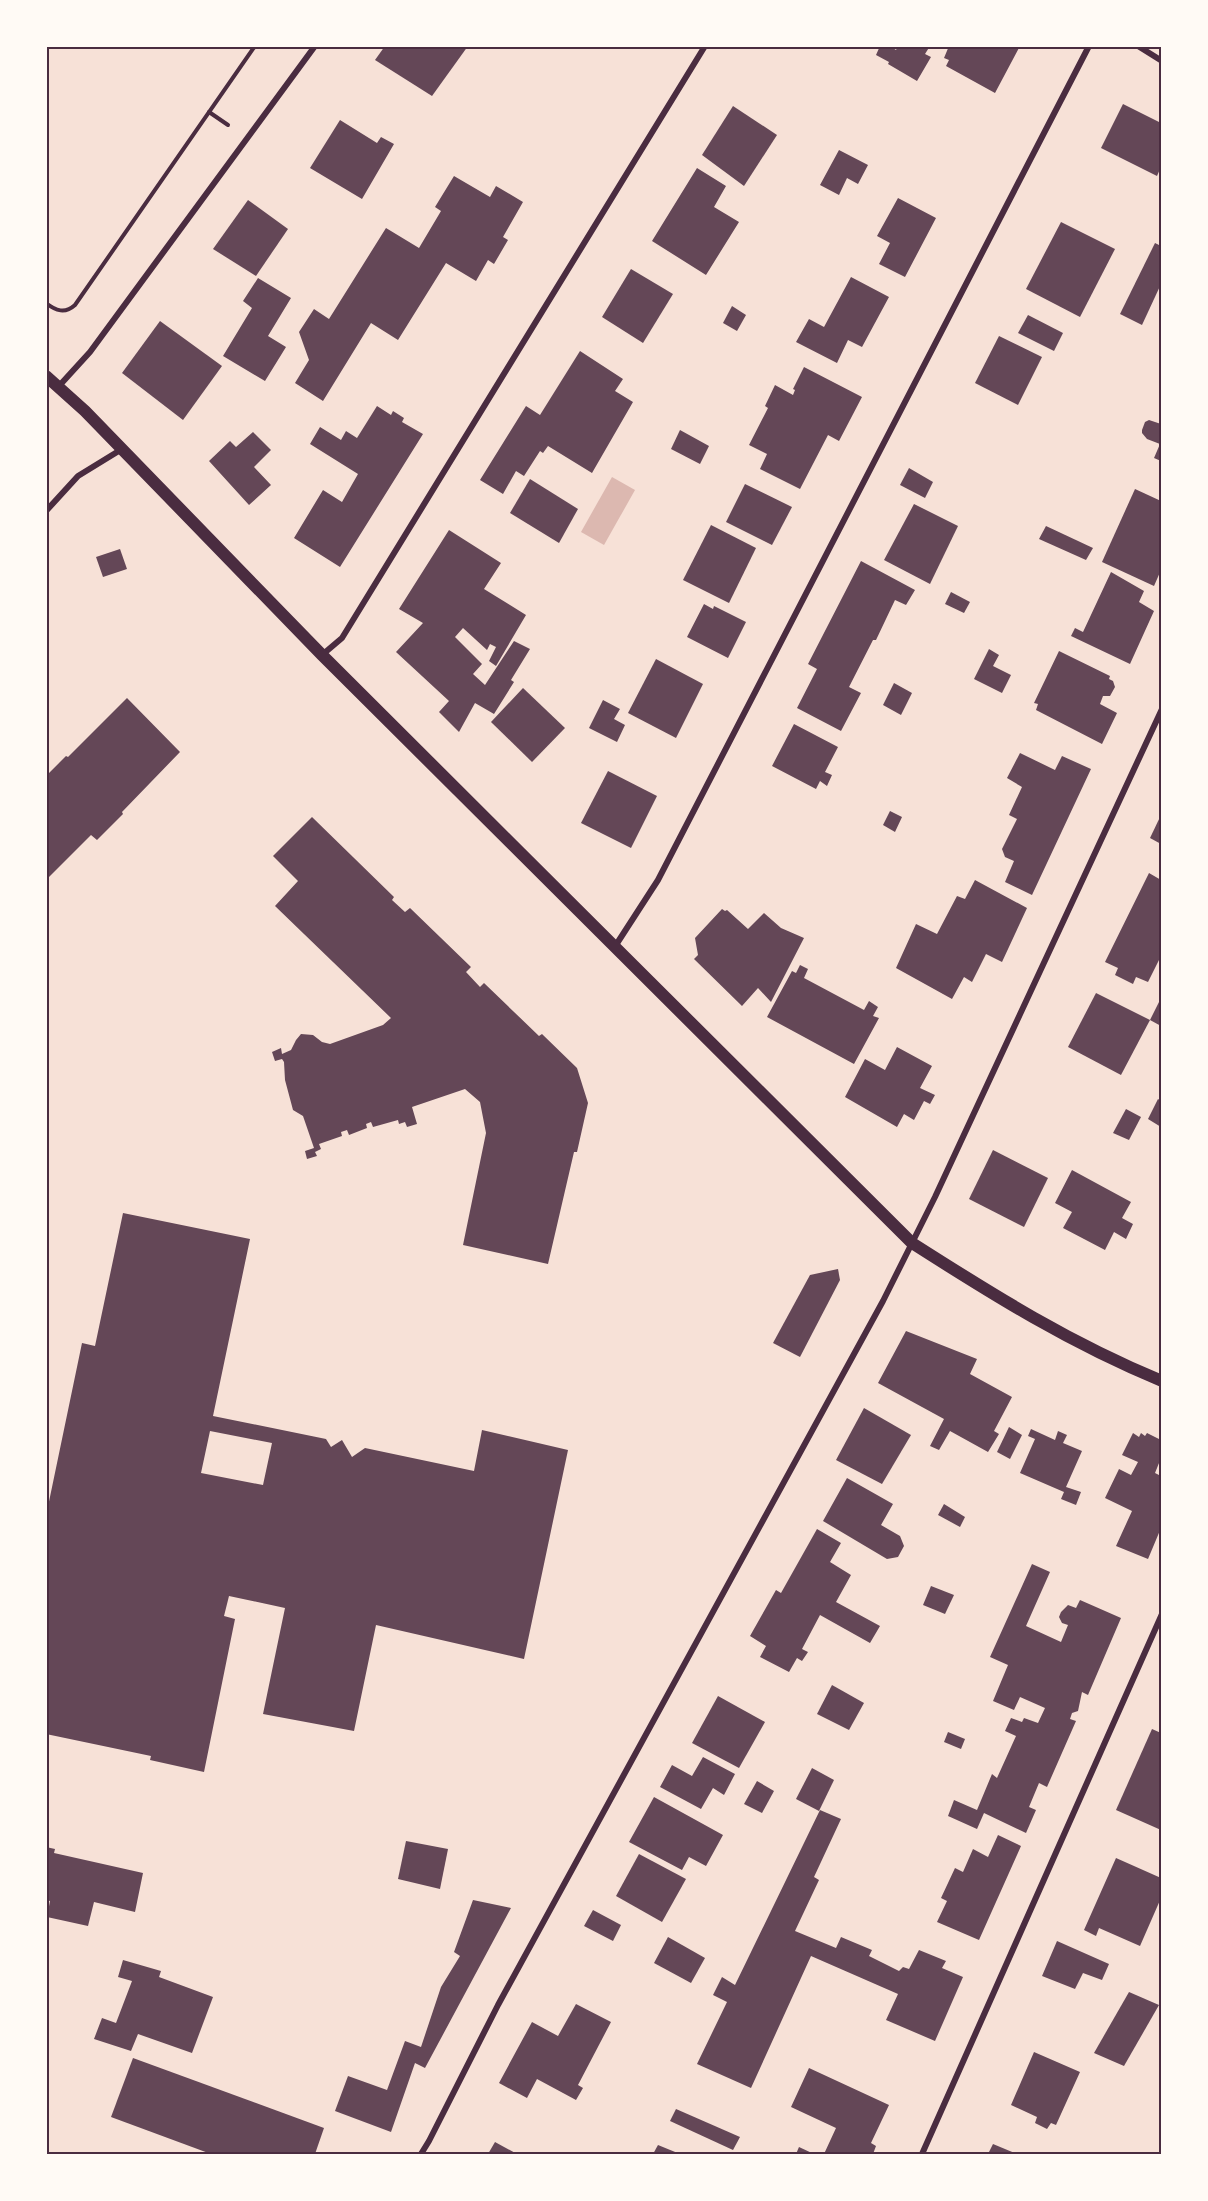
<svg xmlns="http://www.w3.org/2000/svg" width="1208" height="2201" font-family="'Noto Sans',sans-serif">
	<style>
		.water { fill: #dcb8b0 }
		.building { fill: #644757; fill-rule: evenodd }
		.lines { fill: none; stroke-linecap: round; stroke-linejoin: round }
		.path { stroke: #4a2c40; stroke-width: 4 }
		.minor { stroke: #4a2c40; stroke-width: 6 }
		.secondary { stroke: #4a2c40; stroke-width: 12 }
		.neatline { fill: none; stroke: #4a2c40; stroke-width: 2 }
	</style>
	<rect width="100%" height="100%" fill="#f7e1d7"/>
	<polygon class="water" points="612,477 635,490 604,545 581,532"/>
	<g class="building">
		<polygon points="385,46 468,46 432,96 375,60"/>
		<polygon points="880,46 890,46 896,50 898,46 930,46 925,54 931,57 917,81 888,64 889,62 876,55"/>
		<polygon points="949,46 955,48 1020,46 995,93 946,66 949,60 944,58"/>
		<polygon points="1123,104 1161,123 1161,167 1157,176 1101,148"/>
		<polygon points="733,106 777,135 744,186 702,155"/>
		<polygon points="340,120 377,143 381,137 394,144 362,199 310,168"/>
		<polygon points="839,150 868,165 858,184 847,178 839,195 820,185"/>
		<polygon points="697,168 726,186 714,207 739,222 706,275 652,241"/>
		<polygon points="454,176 490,197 496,186 523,202 503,237 508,240 494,264 488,260 476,281 446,263 398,340 371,323 323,401 295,383 309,360 299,332 314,309 329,319 386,228 419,248 441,211 435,207"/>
		<polygon points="898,198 936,218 905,277 879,264 890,243 877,236"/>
		<polygon points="248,200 288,229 256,276 213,249"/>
		<polygon points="1061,222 1115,249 1080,317 1026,289"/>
		<polygon points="1155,243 1161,246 1161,284 1142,325 1120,314"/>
		<polygon points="631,269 673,294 643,343 602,317"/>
		<polygon points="851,277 889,297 862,347 848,340 837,363 796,342 809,319 824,327"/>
		<polygon points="258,278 291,298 268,336 286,347 265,381 223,356 252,308 243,301"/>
		<polygon points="732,306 746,315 737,331 723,323"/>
		<polygon points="1028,315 1063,333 1054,351 1018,333"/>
		<polygon points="160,321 222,366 183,420 122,373"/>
		<polygon points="999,336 1042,357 1018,405 975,383"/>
		<polygon points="580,351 623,379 615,391 633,402 592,473 548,446 543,453 540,451 524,476 516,471 503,494 480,480 526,406 540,415"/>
		<polygon points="804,367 862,397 839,441 828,435 800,489 760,469 767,454 749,445 768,408 765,406 775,385 793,395 795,390 793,389"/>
		<polygon points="377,406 391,415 393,411 404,418 402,422 423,434 340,567 294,538 323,490 342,502 358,474 310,444 320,427 341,440 346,431 357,438"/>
		<polygon points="1149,420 1161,424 1161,461 1154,458 1160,444 1147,439 1142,433 1142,430 1145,422"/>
		<polygon points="680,430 709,446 700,464 671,449"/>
		<polygon points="253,432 271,450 254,467 271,485 249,505 209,461 230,441 236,447"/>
		<polygon points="909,468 933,482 925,498 900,485"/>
		<polygon points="530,479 578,509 559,543 510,513"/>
		<polygon points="745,484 792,507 772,545 726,522"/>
		<polygon points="1135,489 1161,501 1161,570 1154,586 1102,562"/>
		<polygon points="914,504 958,526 930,584 884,560"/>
		<polygon points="711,525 756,548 729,603 683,580"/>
		<polygon points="1046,526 1093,548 1086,560 1039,539"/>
		<polygon points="449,530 501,563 484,589 526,615 496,666 489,661 496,647 490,644 487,650 463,628 455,637 482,664 473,674 485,685 514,641 530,649 511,680 514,682 494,714 475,703 459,732 439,712 449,701 396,652 423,623 399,609"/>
		<polygon points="120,549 127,569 103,577 96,557"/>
		<polygon points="861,561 915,590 906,605 895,600 876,640 873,640 849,687 861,693 841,731 797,708 817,669 808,664"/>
		<polygon points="1111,572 1144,591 1139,602 1154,611 1130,664 1071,636 1075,628 1083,632"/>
		<polygon points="951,592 970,602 964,613 945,604"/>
		<polygon points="704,604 713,609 714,606 746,622 728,658 687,637"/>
		<polygon points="989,649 999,655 993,666 1011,675 1002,693 974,679"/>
		<polygon points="1059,651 1110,676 1109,679 1113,681 1115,687 1110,696 1103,696 1100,704 1117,713 1102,744 1036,710 1038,704 1034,703"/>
		<polygon points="656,659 703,684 676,738 628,713"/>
		<polygon points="894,683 912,693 901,715 883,705"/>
		<polygon points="523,688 565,728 532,762 491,722"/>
		<polygon points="127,698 180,752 122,812 123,814 97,840 91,835 46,880 46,776 66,756 68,757"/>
		<polygon points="603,700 620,709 614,719 625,725 617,742 589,728"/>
		<polygon points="794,724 838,747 825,772 832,775 827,786 820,781 816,789 772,766"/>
		<polygon points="1020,753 1055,770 1062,756 1091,769 1032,895 1005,882 1014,861 1005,857 1002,849 1017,819 1009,815 1022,787 1007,778"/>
		<polygon points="608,771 657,796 631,848 581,823"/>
		<polygon points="890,811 902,817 895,832 883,825"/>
		<polygon points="1161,815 1161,844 1150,838"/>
		<polygon points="312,817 394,897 392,900 405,912 410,908 471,967 466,972 480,987 484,983 539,1036 542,1034 577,1068 588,1103 577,1152 574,1152 548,1264 463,1245 486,1133 480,1102 465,1089 412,1107 417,1124 407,1127 405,1122 399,1124 398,1120 373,1127 371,1122 366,1124 367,1128 349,1135 347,1130 341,1132 342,1136 319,1144 321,1149 315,1152 317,1156 307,1159 305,1151 314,1148 303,1116 293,1110 285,1080 284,1062 282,1059 275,1061 272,1052 281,1048 282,1054 291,1050 296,1040 301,1034 313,1035 322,1042 330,1044 383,1025 391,1018 275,906 298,881 273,856"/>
		<polygon points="1149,873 1161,880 1161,956 1148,982 1136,977 1133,984 1115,975 1118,968 1105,962"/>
		<polygon points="975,880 1027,908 1002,962 986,954 972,982 964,977 952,999 896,968 916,924 937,934 957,896 965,899"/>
		<polygon points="722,909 725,911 727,910 748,929 764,913 781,928 804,938 771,1002 758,988 742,1006 694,959 698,955 695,938"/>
		<polygon points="800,965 808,969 804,978 864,1010 869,1001 878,1007 873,1016 879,1018 854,1064 767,1017 792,971 796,973"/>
		<polygon points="1096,993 1150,1020 1121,1075 1068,1047"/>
		<polygon points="1161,998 1161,1026 1150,1020"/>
		<polygon points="897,1047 932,1066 920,1088 935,1095 930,1104 924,1101 914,1120 904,1114 897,1127 845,1097 865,1059 885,1070"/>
		<polygon points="1158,1099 1161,1101 1161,1127 1148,1119"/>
		<polygon points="1126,1109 1141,1117 1129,1140 1113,1133"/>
		<polygon points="993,1150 1048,1178 1024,1227 969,1199"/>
		<polygon points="1072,1170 1131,1202 1122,1218 1133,1224 1126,1239 1114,1232 1105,1250 1063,1228 1072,1212 1055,1203"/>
		<path d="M123,1213L250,1239L213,1416L326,1439L331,1447L342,1440L352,1457L365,1448L474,1471L482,1430L568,1450L524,1659L376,1625L354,1731L263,1714L285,1608L229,1596L224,1616L235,1619L204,1772L150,1760L151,1756L46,1734V1516L82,1343L95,1346ZM210,1431L272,1443L263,1485L201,1473Z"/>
		<polygon points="838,1269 840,1280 800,1357 773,1343 810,1275"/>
		<polygon points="906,1331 977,1359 970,1374 1012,1397 994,1431 999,1434 988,1452 950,1431 939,1450 930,1446 944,1419 878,1383"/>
		<polygon points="864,1408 911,1435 882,1484 836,1460"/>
		<polygon points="1009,1427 1022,1435 1010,1459 997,1452"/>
		<polygon points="1031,1429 1055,1440 1058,1431 1067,1435 1063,1443 1082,1451 1066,1487 1081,1492 1076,1505 1061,1499 1064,1492 1020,1473 1035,1439 1028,1436"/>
		<polygon points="1133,1433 1139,1437 1141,1433 1145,1436 1147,1433 1161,1440 1161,1458 1155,1473 1161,1476 1161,1528 1148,1559 1116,1546 1132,1511 1105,1498 1119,1469 1131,1475 1138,1462 1122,1455"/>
		<polygon points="847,1478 893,1504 881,1525 900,1536 904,1546 898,1557 887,1559 823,1521"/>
		<polygon points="944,1504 965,1517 960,1527 938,1515"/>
		<polygon points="817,1529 841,1543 830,1562 851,1575 836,1602 880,1626 870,1643 820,1615 802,1649 808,1652 802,1661 797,1658 789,1672 760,1657 766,1646 750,1636 776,1590 781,1593"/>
		<polygon points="1032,1564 1050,1572 1026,1626 1061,1642 1068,1625 1062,1623 1059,1617 1061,1612 1068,1605 1076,1608 1080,1600 1121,1618 1088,1695 1082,1692 1078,1711 1072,1713 1070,1719 1076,1721 1047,1787 1039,1783 1029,1807 1036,1810 1026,1833 984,1813 977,1829 948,1816 954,1800 977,1810 992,1774 997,1778 1016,1736 1005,1731 1011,1718 1022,1722 1024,1718 1038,1723 1045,1708 1020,1697 1014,1710 993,1701 1008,1665 990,1657"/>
		<polygon points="931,1586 954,1595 945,1614 923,1605"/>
		<polygon points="832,1685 864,1703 849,1730 817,1714"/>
		<polygon points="718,1696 765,1722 739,1768 692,1743"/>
		<polygon points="1152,1729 1161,1733 1161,1830 1116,1810"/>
		<polygon points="948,1732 965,1739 961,1749 944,1742"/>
		<polygon points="703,1757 735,1774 724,1795 713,1788 701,1809 660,1787 672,1765 692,1776"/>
		<polygon points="812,1768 834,1780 819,1811 796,1799"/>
		<polygon points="757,1781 774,1791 762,1813 744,1804"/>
		<polygon points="654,1797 723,1835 706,1866 689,1857 682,1870 629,1842"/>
		<polygon points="820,1810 841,1819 814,1877 819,1880 795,1931 836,1948 841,1937 872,1950 869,1956 899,1971 903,1967 909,1969 919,1950 946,1961 942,1968 963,1977 935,2041 886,2020 898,1994 811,1956 751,2088 697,2064 727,2002 713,1995 722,1977 735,1985"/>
		<polygon points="998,1835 1021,1846 979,1940 937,1922 947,1901 941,1898 955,1868 963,1872 973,1849 988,1857"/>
		<polygon points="406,1841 448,1849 440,1889 398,1879"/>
		<polygon points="46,1847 55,1849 54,1853 143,1873 135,1912 94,1902 88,1926 47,1917 50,1901 46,1900"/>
		<polygon points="639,1854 686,1879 662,1922 616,1896"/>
		<polygon points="1116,1858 1161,1878 1161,1898 1140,1946 1099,1928 1096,1936 1084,1930"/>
		<polygon points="473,1900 511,1908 425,2068 415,2063 391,2132 335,2111 348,2076 387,2090 405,2041 421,2047 441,1987 460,1956 454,1952"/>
		<polygon points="593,1910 621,1925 613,1941 584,1926"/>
		<polygon points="668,1937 705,1958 691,1983 654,1963"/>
		<polygon points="1057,1941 1109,1964 1102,1980 1083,1973 1075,1989 1042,1976"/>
		<polygon points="123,1960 161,1971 159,1977 213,1997 192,2053 138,2034 131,2051 94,2039 102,2018 116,2023 132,1981 118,1977"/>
		<polygon points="1129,1992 1159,2005 1124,2066 1094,2053"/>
		<polygon points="576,2004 611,2022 578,2085 583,2088 576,2100 537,2079 527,2098 499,2083 532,2022 558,2036"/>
		<polygon points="1034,2052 1080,2072 1056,2125 1051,2123 1047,2129 1035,2123 1037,2117 1011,2105"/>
		<polygon points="133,2058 324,2128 315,2154 211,2154 111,2117"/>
		<polygon points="809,2068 889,2105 871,2143 876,2146 873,2154 824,2154 836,2128 791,2107"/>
		<polygon points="676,2109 740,2137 733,2150 670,2121"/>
		<polygon points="495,2142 517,2154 488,2154"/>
		<polygon points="993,2144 1017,2154 988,2154"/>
		<polygon points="658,2145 680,2154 653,2154"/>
		<polygon points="799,2147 814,2154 796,2154"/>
	</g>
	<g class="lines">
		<g class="path">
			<polyline points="209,112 228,125"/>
			<path d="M46,303C56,311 65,314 75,305L255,46"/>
		</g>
		<g class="minor">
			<polyline points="1138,46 1162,61"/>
			<polyline points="59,386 90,352 315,46"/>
			<polyline points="46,511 78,476 122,449"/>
			<polyline points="322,655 342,638 705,46"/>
			<polyline points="614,948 658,880 1089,46"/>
			<polyline points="421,2154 429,2141 498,2005 883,1301 935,1197 1162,709"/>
			<polyline points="922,2154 1162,1614"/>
		</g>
		<path class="secondary" d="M46,376L85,411L322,655L912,1243C995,1296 1070,1343 1162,1381"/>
	</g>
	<rect width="1208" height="2201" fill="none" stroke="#fffaf5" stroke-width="96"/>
	<rect x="48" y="48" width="1112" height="2105" class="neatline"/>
</svg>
